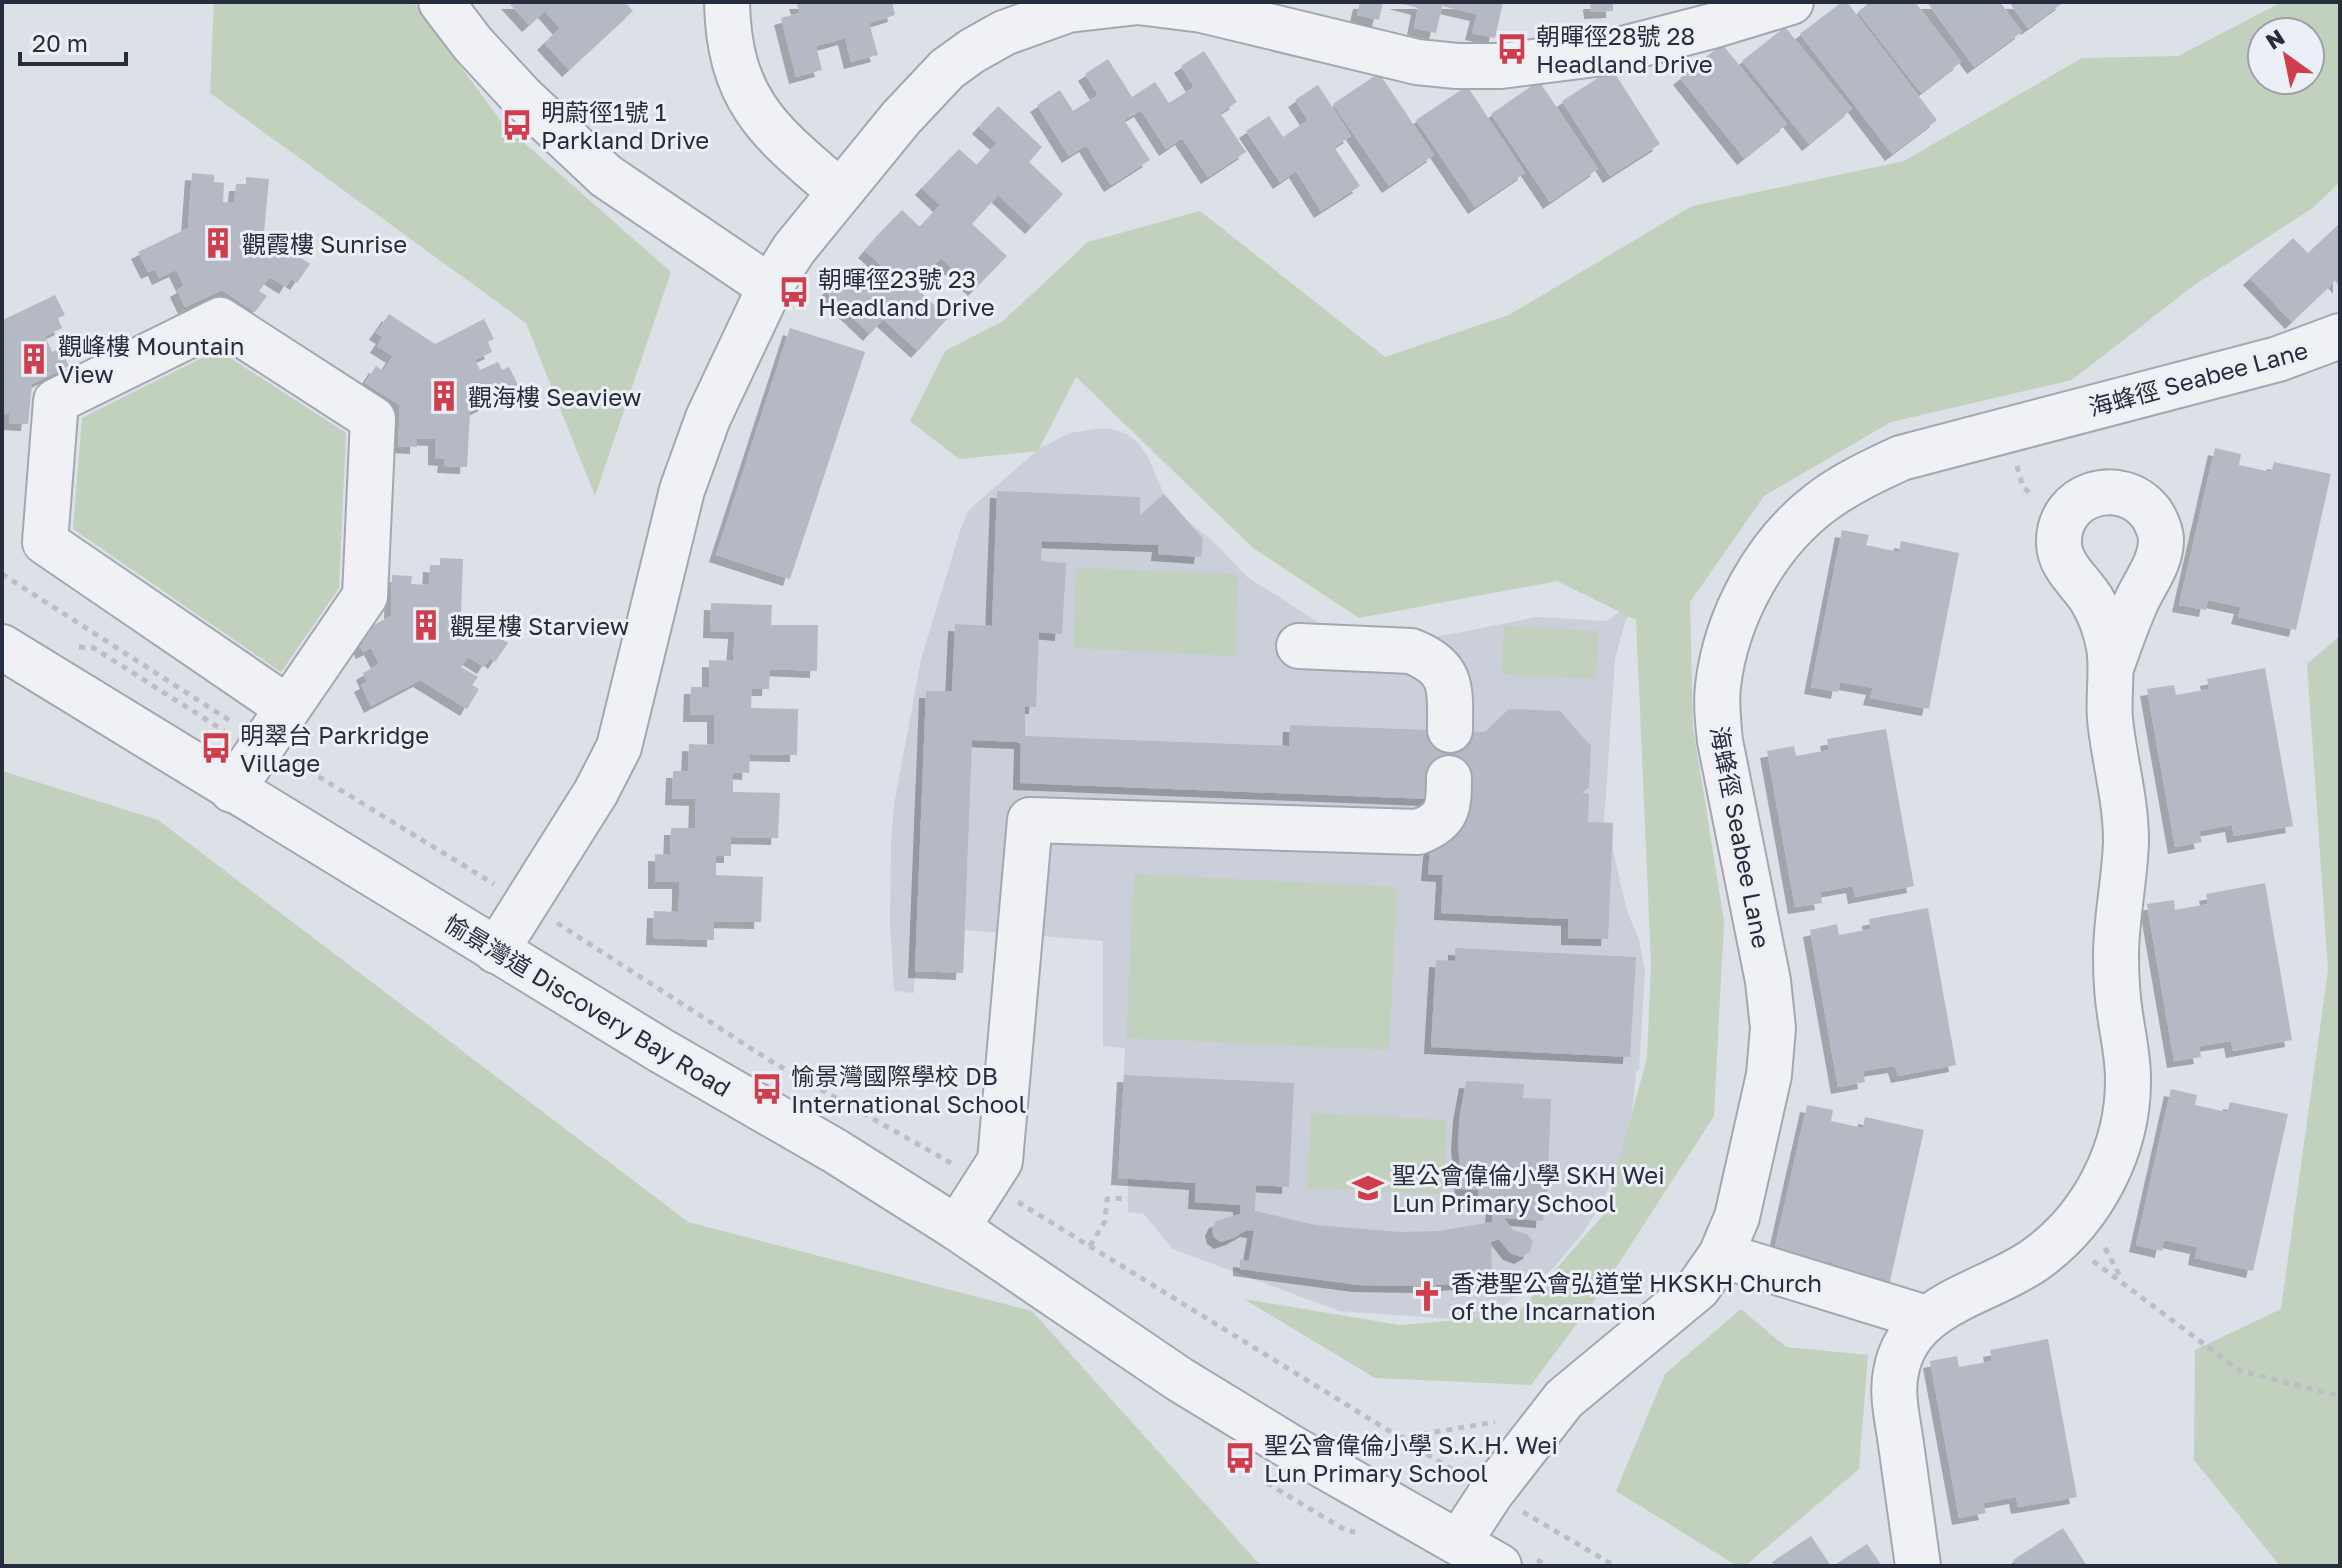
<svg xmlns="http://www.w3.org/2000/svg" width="2342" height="1568" font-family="'Golos Text','Noto Sans TC',sans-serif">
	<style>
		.built { fill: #cacfd9 }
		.green { fill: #c1d1bd; fill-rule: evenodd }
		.building { fill: #b4b9c4; filter: url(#shadow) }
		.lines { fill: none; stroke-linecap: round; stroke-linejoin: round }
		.minor-casing { stroke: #a2a7b1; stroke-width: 48 }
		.path { stroke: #bbbec5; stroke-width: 5; stroke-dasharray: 6 6; stroke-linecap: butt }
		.minor { stroke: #eff1f5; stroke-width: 44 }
		.labels { text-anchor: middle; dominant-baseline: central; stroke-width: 6; stroke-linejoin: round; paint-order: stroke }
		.poi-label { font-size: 24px; fill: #262d3d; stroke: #eceff5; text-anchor: start }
		.street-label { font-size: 24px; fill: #262d3d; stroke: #eceff5 }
	</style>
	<defs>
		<filter id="shadow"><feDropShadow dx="-7" dy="7" stdDeviation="0" flood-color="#0004"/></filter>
	</defs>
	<rect width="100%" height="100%" fill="#dce0e7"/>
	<polygon class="built" points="1095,429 1112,429 1126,434 1138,443 1147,455 1164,494 1189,522 1214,542 1247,577 1329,629 1409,640 1452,634 1538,617 1607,621 1640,596 1625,622 1615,659 1604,822 1613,823 1613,850 1627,911 1639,940 1645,971 1639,1070 1636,1071 1631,1121 1623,1156 1602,1203 1581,1235 1554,1267 1534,1285 1480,1321 1339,1311 1173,1249 1144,1214 1128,1212 1128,1179 1118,1178 1125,1048 1103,1046 1103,941 965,930 963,973 915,971 914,993 894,991 890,926 891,843 894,805 921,659 961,528 969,510 979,501 1040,448 1070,433"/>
	<g class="green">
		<polygon points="214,2 413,2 503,124 671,272 595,496 526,323 210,93"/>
		<path d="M2282,2H2340V182L2314,207L2193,286L2072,380L1891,422L1764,496L1690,602L1693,727L1724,921L1714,1116L1597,1297L1531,1385L1375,1378L1244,1299L1400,1325L1516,1315L1605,1213L1647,1058L1651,963L1636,620L1557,581L1359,618L1253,548L1076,377L1038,451L959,459L910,421L945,351L1003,321L1088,242L1200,211L1385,357L1509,315L1692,206L1904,161L2082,58L2178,56ZM2310,32V80H2262V32Z"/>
		<polygon points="218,350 346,433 339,588 281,672 73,529 82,418"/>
		<polygon points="1076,568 1238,574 1235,656 1073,648"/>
		<polygon points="1504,626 1599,631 1596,679 1501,674"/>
		<polygon points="2340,636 2340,1566 2280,1566 2194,1460 2195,1350 2281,1309 2328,970 2307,664"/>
		<polygon points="2,771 158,820 688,1222 1032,1311 1261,1566 2,1566"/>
		<polygon points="1134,874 1397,887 1389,1050 1126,1038"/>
		<polygon points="1311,1113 1447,1120 1443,1194 1307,1188"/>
		<polygon points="1741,1309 1786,1347 1868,1355 1859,1469 1745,1566 1737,1566 1616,1491 1665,1374"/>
	</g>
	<g class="building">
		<polygon points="508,2 625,2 633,11 569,70 544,43 560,28 545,11 529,25"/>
		<polygon points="796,2 892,2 895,15 869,23 878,55 851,62 845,38 831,42 816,46 822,70 796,77 781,18 800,13"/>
		<polygon points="1360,2 1383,2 1379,20 1357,15"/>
		<polygon points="1396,2 1503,2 1495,38 1472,33 1477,14 1442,6 1436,33 1414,28 1418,8"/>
		<polygon points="1590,2 1613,2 1613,11 1591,12"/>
		<polygon points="1842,2 1847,2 1937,120 1892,154 1800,34"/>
		<polygon points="1870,2 1915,2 1961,62 1921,93 1858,12"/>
		<polygon points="1927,2 2000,2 2022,32 1974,67"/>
		<polygon points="2009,2 2064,2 2028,28"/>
		<polygon points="1785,27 1852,109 1809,144 1742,61"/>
		<polygon points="1722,44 1787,124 1744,158 1680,78"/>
		<polygon points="1204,51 1237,102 1220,113 1246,152 1208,177 1182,138 1166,149 1141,110 1124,120 1150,160 1111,185 1086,145 1069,156 1037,105 1060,90 1073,111 1098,95 1085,74 1108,59 1132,97 1155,82 1169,103 1194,87 1181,66"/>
		<polygon points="1612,69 1660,144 1610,176 1562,101"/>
		<polygon points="1379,73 1434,155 1389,186 1333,104"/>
		<polygon points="1539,81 1598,169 1550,202 1491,114"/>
		<polygon points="1318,85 1351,136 1334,147 1360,186 1321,211 1296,171 1280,182 1246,131 1269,116 1283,137 1308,120 1295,100"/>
		<polygon points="1467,86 1525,173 1475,207 1416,120"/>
		<polygon points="998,106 1042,147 1029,162 1063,194 1032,227 998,195 972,224 1007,256 975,289 941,258 914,286 948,318 918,351 883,319 870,334 826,292 844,272 862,289 883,267 865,251 883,230 902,210 920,227 940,205 922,188 959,149 977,165 997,143 979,127"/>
		<polygon points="192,173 214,175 214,182 224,183 223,202 234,203 236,184 246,184 246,177 269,179 264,233 310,264 297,283 291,279 286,287 270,277 259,291 267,296 255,312 222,290 185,307 177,290 184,286 176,270 159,278 155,269 148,272 138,252 188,228"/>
		<polygon points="2340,223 2340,287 2335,281 2292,322 2250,278 2293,238 2308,253"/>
		<polygon points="55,295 65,315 58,318 62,328 45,336 52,352 60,348 69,366 32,384 28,424 9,423 10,414 2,414 2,317 5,319"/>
		<polygon points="389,314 435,344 484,319 494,339 488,342 492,352 475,360 480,370 498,362 502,370 509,367 519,387 470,412 467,467 444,466 445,459 435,458 435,439 417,438 417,447 398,446 400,405 365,383 376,366 383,371 393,356 377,346 383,337 376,333"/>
		<polygon points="790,328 865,352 790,579 716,555"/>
		<polygon points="2215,448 2241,454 2239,465 2271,472 2274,462 2331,474 2296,630 2238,617 2241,607 2208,600 2206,610 2179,605"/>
		<polygon points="997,491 1140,497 1140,515 1164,494 1203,539 1201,557 1158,554 1159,545 1042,541 1041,561 1066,563 1062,634 1039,632 1036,707 1025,707 1025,736 1289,746 1290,725 1485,732 1509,709 1560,711 1591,746 1589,787 1582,793 1589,794 1588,822 1613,823 1608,939 1568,938 1568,919 1441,913 1443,875 1428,874 1430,850 1459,802 1474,788 1470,783 1429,799 1020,783 1021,742 972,740 963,973 915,971 926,691 952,691 955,624 992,626"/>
		<polygon points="1842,530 1869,535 1866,545 1899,552 1901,541 1959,553 1929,709 1870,698 1873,688 1840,682 1838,692 1811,687"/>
		<polygon points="440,558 463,559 461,614 508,643 495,662 490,658 484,667 468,657 461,667 478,677 472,685 479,689 467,709 420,680 371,706 361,685 367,682 363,673 379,664 371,648 363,652 355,635 391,616 392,575 412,576 411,584 429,585 430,565 440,566"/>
		<polygon points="711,603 772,605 771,625 818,625 817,671 770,669 769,689 752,689 751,708 798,709 797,755 750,754 749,773 733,772 733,792 780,793 778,838 731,837 731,856 716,856 716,875 763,877 761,922 714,921 714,940 653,938 654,911 678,912 679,897 679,882 655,882 655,854 670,855 671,828 695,828 696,799 672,798 673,771 688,771 689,744 714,745 714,715 690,715 691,687 709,687 709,660 733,661 735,632 710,631"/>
		<polygon points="2265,668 2293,826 2234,836 2232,825 2199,831 2202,842 2175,847 2147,689 2174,685 2176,695 2209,689 2207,679"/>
		<polygon points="1886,729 1914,886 1855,897 1853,886 1820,892 1822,903 1795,907 1767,751 1794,746 1796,756 1829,750 1827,739"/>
		<polygon points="2265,883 2292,1040 2233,1051 2231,1041 2199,1046 2201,1057 2174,1061 2147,904 2174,900 2175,910 2208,904 2206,894"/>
		<polygon points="1928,908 1956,1065 1898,1076 1895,1066 1863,1071 1865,1082 1838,1087 1810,930 1837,924 1839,935 1871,929 1869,919"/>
		<polygon points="1455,948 1636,957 1630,1057 1431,1047 1436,960 1455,961"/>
		<polygon points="1124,1075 1294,1083 1289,1187 1256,1185 1255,1211 1315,1225 1400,1232 1440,1231 1492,1222 1493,1200 1478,1200 1478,1190 1462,1189 1458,1143 1460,1114 1466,1081 1524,1084 1523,1098 1551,1099 1547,1199 1544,1199 1543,1221 1504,1218 1513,1230 1527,1234 1533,1241 1530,1252 1521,1257 1510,1253 1499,1239 1491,1242 1492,1273 1503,1273 1503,1279 1426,1286 1359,1285 1240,1269 1240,1260 1249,1261 1254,1231 1247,1230 1233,1238 1221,1242 1214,1237 1212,1229 1216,1221 1240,1214 1240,1205 1195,1202 1196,1183 1118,1178"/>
		<polygon points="2171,1089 2197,1095 2195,1105 2227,1112 2230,1102 2288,1114 2253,1271 2195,1258 2197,1247 2164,1240 2162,1251 2136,1245"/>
		<polygon points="1807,1105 1833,1110 1831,1121 1863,1128 1865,1117 1924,1130 1889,1286 1830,1273 1833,1263 1800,1256 1798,1266 1772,1260"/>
		<polygon points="2048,1339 2077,1497 2018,1507 2016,1497 1983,1503 1986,1513 1959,1518 1930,1361 1957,1356 1959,1367 1992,1361 1990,1350"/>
		<polygon points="2063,1528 2087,1566 2017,1566 2013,1560"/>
		<polygon points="1811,1536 1831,1566 1774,1566 1772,1562"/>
		<polygon points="1867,1544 1882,1566 1833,1566"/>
	</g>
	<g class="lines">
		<defs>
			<g id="minor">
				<polyline points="441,2 473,44 522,97 606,176 770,287"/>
				<path d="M727,2C729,102 770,132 840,192"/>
				<path d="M1299,646L1411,651C1455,668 1450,690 1450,730"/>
				<polyline points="2,647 660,1050 835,1151 957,1228 1179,1379 1287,1445 1499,1566"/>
				<polyline points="232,790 365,596 373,419 220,320 56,401 45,542 288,708"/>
				<polyline points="496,951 596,792 619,747 682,490 708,418 770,287 794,249 901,118 947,69 972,51 1004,33 1068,10 1138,2 1202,10 1417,62 1457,66 1501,66 1611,52 1712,26 1791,2"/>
				<path d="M957,1228L1000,1161L1030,820L1418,832C1448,821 1449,808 1449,778"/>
				<polyline points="1721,1255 1926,1318"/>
				<path d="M1459,1542L1491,1493L1564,1399L1698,1288L1721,1255L1737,1217L1769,1075L1773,1028L1768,981L1720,741C1718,722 1716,704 1718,686C1726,617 1765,545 1820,503C1845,484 1873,471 1901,458L2278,359L2340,336"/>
				<path d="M1918,1566C1912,1525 1907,1485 1901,1444C1898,1421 1891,1395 1896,1372C1908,1302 1988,1294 2036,1259C2093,1218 2129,1148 2128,1078C2128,1056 2123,1036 2120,1014C2117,995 2116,975 2116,956C2116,917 2125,880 2126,841C2126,799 2114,760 2110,719C2108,695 2113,671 2109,647C2106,630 2100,614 2092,600C2081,582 2060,567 2059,544C2057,493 2121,474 2151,513C2156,520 2161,532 2161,540C2161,562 2146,581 2137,600C2127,622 2119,645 2111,668"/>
			</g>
		</defs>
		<use href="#minor" class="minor-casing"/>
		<g class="path">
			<polyline points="2017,466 2023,487 2032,495"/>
			<polyline points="2,574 232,722"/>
			<polyline points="79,647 94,648 224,731"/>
			<polyline points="298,764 494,884"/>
			<polyline points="557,923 769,1060 951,1163"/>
			<polyline points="1018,1202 1459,1474"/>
			<polyline points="1090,1246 1105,1221 1107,1199 1128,1198"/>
			<polyline points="2105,1248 2121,1278"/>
			<polyline points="2093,1261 2240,1371 2340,1396"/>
			<polyline points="1399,1438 1495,1422"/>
			<polyline points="1267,1483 1345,1530 1355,1532"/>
			<polyline points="1523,1512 1615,1566"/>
			<polyline points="1537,1560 1548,1566"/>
		</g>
		<use href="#minor" class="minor"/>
	</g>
	<defs>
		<symbol id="bus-bare" viewBox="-9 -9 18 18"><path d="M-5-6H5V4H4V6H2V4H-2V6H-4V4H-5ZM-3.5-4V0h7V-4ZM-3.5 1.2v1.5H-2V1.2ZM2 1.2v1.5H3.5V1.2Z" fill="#cf3e4d" stroke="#eceff5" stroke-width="2.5" paint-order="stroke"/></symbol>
		<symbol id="building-bare" viewBox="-9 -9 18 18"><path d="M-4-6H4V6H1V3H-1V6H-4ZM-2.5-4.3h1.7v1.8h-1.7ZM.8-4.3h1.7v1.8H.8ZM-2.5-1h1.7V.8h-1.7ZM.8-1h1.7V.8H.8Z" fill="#cf3e4d" stroke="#eceff5" stroke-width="2.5" paint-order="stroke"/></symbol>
		<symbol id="school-bare" viewBox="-9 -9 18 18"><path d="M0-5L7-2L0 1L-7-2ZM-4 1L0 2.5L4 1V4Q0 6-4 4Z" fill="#cf3e4d" stroke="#eceff5" stroke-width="2.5" paint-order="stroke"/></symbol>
		<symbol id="church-bare" viewBox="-9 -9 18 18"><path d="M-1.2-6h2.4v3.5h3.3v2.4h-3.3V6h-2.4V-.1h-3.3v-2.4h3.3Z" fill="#cf3e4d" stroke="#eceff5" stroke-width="2.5" paint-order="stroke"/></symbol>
	</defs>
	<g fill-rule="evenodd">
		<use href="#bus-bare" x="1490" y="27" width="44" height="44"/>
		<use href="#bus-bare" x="495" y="103" width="44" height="44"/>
		<use href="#building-bare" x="196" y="221" width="44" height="44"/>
		<use href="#bus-bare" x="772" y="270" width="44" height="44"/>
		<use href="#building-bare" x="12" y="337" width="44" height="44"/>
		<use href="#building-bare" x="422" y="374" width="44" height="44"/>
		<use href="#building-bare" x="404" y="603" width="44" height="44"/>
		<use href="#bus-bare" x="194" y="726" width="44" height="44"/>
		<use href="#bus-bare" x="745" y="1067" width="44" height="44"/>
		<use href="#school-bare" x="1346" y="1166" width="44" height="44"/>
		<use href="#church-bare" x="1405" y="1274" width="44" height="44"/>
		<use href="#bus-bare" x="1218" y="1436" width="44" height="44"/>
	</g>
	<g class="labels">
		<g class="poi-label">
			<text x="1536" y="35">朝暉徑28號 28<tspan x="1536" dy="28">Headland Drive</tspan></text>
			<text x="541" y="111">明蔚徑1號 1<tspan x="541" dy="28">Parkland Drive</tspan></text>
			<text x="242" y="243">觀霞樓 Sunrise</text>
			<text x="818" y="278">朝暉徑23號 23<tspan x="818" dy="28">Headland Drive</tspan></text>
			<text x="58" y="345">觀峰樓 Mountain<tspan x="58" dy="28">View</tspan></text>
			<text x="468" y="396">觀海樓 Seaview</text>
			<text x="450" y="625">觀星樓 Starview</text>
			<text x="240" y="734">明翠台 Parkridge<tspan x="240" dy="28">Village</tspan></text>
			<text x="791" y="1075">愉景灣國際學校 DB<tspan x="791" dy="28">International School</tspan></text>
			<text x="1392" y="1174">聖公會偉倫小學 SKH Wei<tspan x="1392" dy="28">Lun Primary School</tspan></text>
			<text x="1451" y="1282">香港聖公會弘道堂 HKSKH Church<tspan x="1451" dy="28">of the Incarnation</tspan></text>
			<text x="1264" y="1444">聖公會偉倫小學 S.K.H. Wei<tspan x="1264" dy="28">Lun Primary School</tspan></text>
		</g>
		<g class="street-label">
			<text transform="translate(2198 378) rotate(-15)">海蜂徑 Seabee Lane</text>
			<text transform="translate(1741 837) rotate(79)">海蜂徑 Seabee Lane</text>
			<text transform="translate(588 1005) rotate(31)">愉景灣道 Discovery Bay Road</text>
		</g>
	</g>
	<rect width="2342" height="1568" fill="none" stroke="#262d3d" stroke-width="8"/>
	<g transform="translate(2286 56) rotate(327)"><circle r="38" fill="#eceff5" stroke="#9da1ab" stroke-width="2"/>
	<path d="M0-6L14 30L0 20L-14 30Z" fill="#cf3e4d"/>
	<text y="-12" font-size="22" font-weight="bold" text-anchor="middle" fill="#262d3d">N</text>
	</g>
	<path d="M20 52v12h106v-12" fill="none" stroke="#262d3d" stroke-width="4"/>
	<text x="32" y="52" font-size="24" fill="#262d3d" stroke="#eceff5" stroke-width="6" paint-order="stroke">20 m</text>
</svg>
